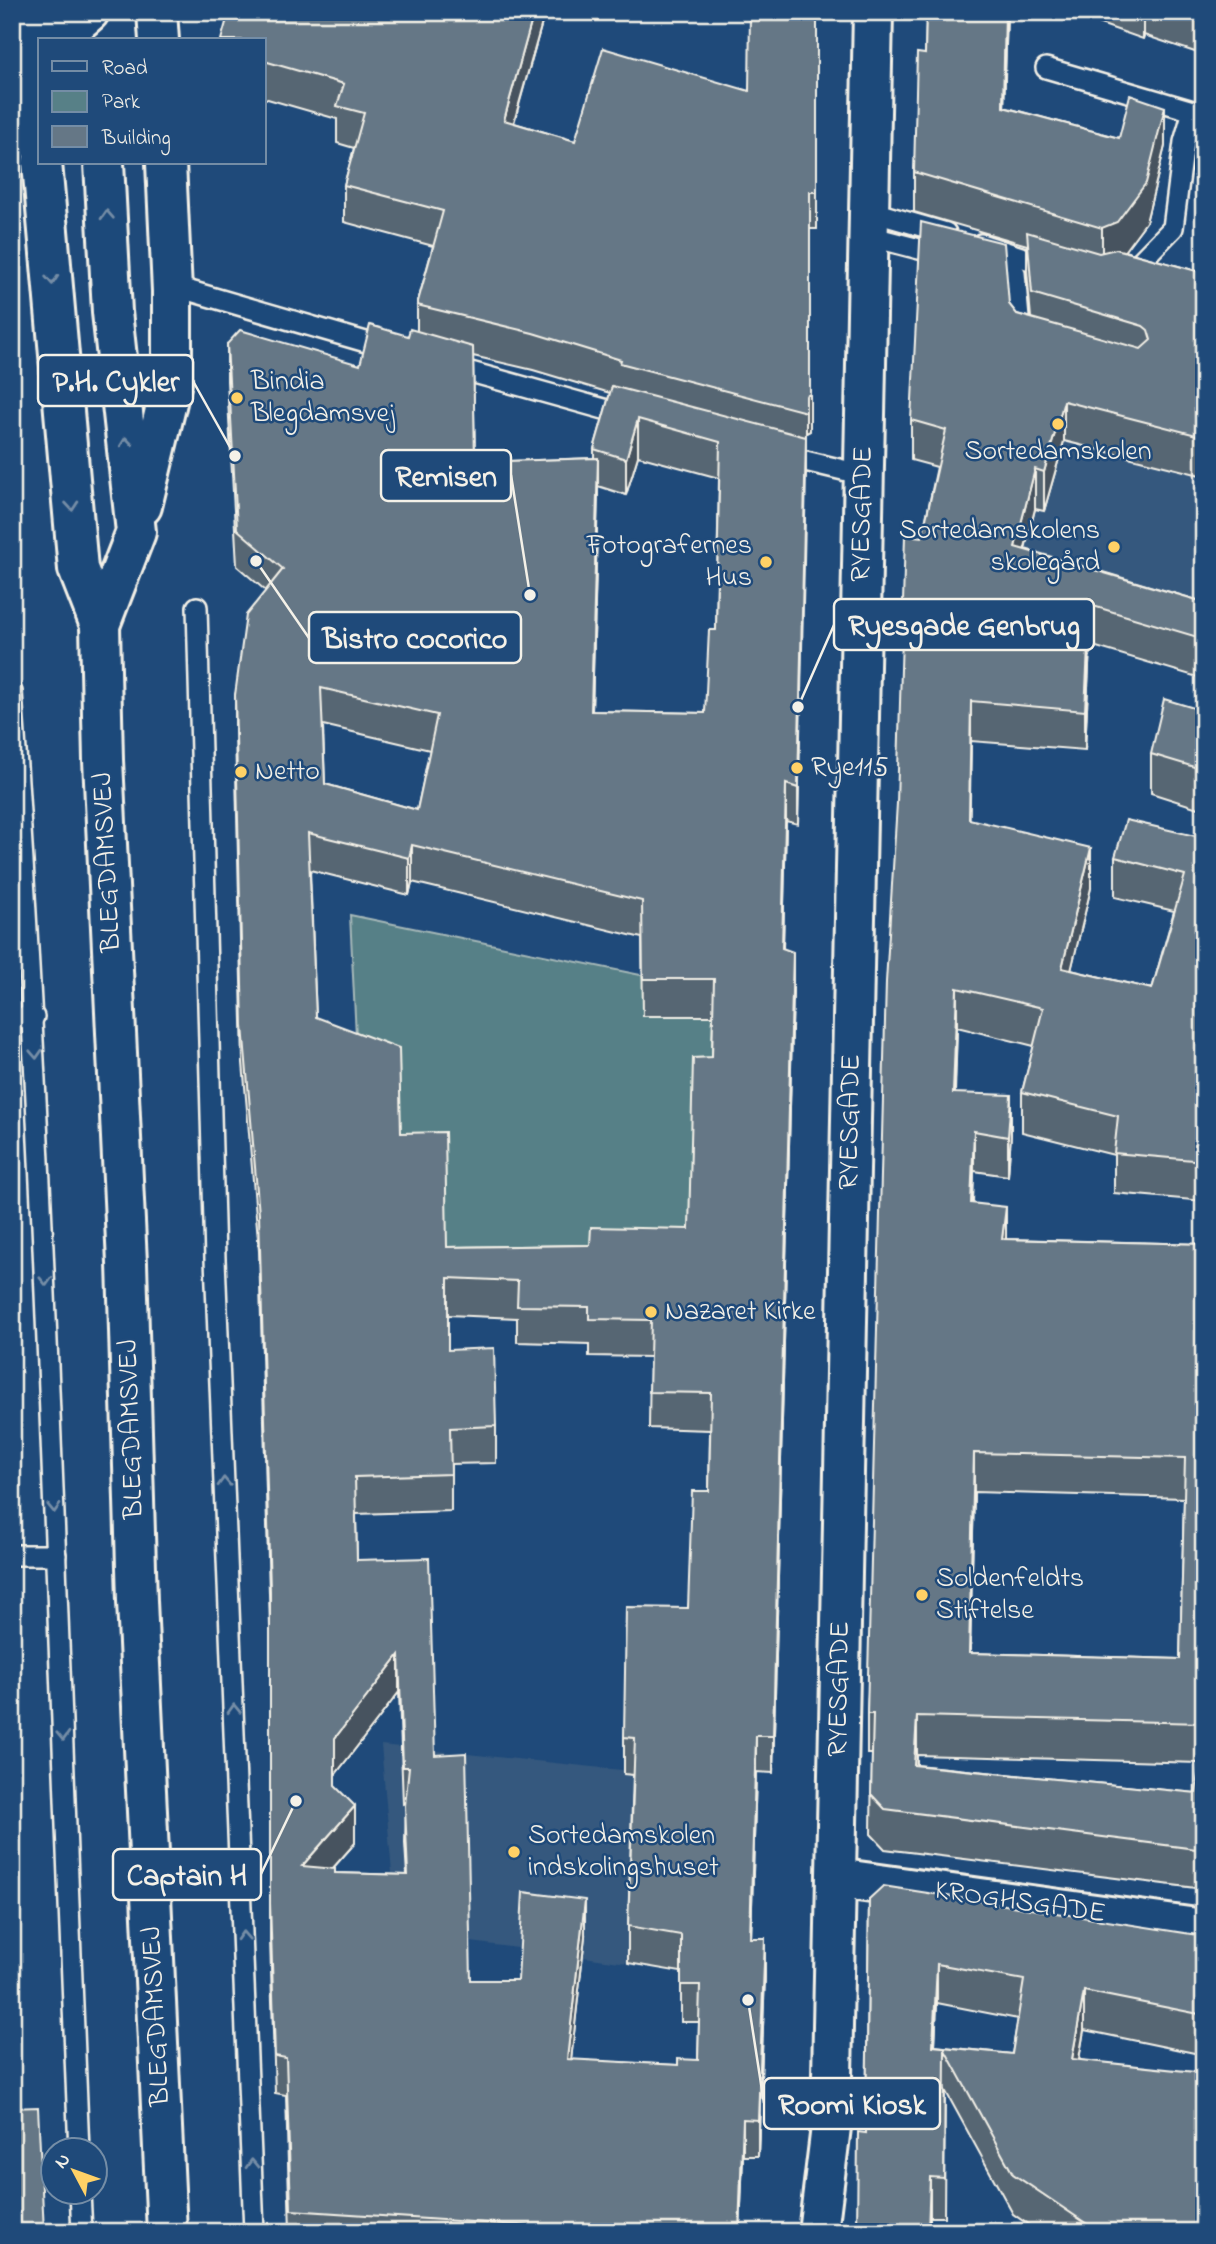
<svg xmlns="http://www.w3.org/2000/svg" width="1216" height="2244" font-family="'Indie Flower',sans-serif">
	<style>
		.built { fill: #34587e }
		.green { fill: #578087; stroke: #a6b8b8; stroke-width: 2 }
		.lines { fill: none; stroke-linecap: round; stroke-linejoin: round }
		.lane-casing { stroke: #f4f1e8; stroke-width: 24 }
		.street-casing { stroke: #f4f1e8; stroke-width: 44 }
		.secondary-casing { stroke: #f4f1e8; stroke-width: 44 }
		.lane { stroke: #1f4a7a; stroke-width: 19 }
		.street { stroke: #1f4a7a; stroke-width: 38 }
		.secondary { stroke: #1f4a7a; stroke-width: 38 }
		.wall { fill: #576673; stroke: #f4f1e8; stroke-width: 2; fill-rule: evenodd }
		.shaded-wall { fill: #47535e; stroke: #f4f1e8; stroke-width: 2 }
		.building { fill: #657786; stroke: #f4f1e8; stroke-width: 2; fill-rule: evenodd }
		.oneway { stroke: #748da6 }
		.poi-dot { fill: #ffd166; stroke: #1f4a7a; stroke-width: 2.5 }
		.labels { text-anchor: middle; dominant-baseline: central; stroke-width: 5; stroke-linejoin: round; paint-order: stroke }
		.poi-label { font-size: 28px; fill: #f4f1e8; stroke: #1f4a7a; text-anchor: start }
		.street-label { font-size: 28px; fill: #f4f1e8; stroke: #1f4a7a }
		.leader { fill: none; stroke: #f4f1e8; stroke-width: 2.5 }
		.callout-dot { fill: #f4f1e8; stroke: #1f4a7a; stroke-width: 2.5 }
		.callout { fill: #1f4a7a; stroke: #f4f1e8; stroke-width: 2.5 }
		.callout-label { font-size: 30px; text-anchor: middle; font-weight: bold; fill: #f4f1e8 }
	</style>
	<rect width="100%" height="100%" fill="#1f4a7a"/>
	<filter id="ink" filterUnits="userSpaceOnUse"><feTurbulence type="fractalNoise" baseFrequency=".0143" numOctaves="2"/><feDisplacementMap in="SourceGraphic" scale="14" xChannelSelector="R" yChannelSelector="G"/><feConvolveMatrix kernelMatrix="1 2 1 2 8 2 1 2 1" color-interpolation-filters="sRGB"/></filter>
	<g filter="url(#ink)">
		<g class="built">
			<polygon points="1054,438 1204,476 1204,639 1015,586"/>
			<polygon points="381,1745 641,1772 635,1964 397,1932"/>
		</g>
		<polygon class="green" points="350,915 723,992 707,1267 367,1259"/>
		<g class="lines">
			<defs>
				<g id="lane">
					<polyline points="1046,68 1193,111 1184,142 1173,228 1136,266 1124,271"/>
					<polyline points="869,211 946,233"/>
					<polyline points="869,236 946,256"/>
					<polyline points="981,244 1052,267"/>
					<polyline points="982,265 1015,273 1021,341"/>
					<polyline points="172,291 187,290 390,349"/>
					<polyline points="449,366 629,416"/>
					<polyline points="780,455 864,475"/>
					<polyline points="197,607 215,1259 254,2232"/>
					<path d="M12,692C46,1178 58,1664 79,2150"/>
					<polyline points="12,1018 34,1017"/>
					<polyline points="12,1555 56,1555"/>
					<polyline points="80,2192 82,2232"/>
				</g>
				<g id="street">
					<polyline points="836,1878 1204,1929"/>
					<polyline points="818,2232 831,2127 873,12"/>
				</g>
				<g id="secondary">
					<polyline points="34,12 40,146"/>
					<polyline points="157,12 159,40"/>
					<polyline points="57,40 89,12"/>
					<polyline points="42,163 78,569 100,625 103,760 127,1263 137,1601 167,2232"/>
					<polyline points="142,506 172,381 172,291 166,163"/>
					<polyline points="100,625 136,532 112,312 104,163"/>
				</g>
			</defs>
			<use href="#lane" class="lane-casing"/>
			<use href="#street" class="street-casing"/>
			<use href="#secondary" class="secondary-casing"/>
			<use href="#lane" class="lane"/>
			<use href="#street" class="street"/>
			<use href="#secondary" class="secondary"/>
		</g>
		<g class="wall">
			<path d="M229,12H545L514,123L575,141L749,91L817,12V229H810V431L806,433L798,824L786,821L783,949L793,989L773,1773L756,1772L751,1938L765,1975L758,2156H743L740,2232H290L286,2095L275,2093L270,1940V1628L259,1251L243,1063L235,732V695L266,591L237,566L227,381V344L360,365L417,331V305L433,246L344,222V185L354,148L337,143V119L264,98V40ZM473,356L533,370L610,393L594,449V458L475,462ZM638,456L719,478L716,630L705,713L592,711L598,486L626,495ZM323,725L430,750L417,810L325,784ZM310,870L409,895L412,882L642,938L643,1016H713L712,1057L689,1229L590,1245L447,1247L401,1133L316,1017ZM448,1315L517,1318V1342L589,1344V1356L650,1357L649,1428L710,1430L709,1491L688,1608L624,1737V1774L633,1775L628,1926V1963L681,1972V2022H699L698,2060L678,2065L571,2060L585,1936L518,1980H471L435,1755L357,1560L356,1514L451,1511V1464L496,1463V1426L448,1350ZM399,1692L403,1804L406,1803L405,1843L407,1875L335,1873L332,1869L355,1843L335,1786V1775Z"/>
			<path d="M926,12H1007L1004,107L1119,138L1165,146L1146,222L1124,251L1204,273V476L1064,441L1044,511L1035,509L1025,549L1204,602V679L1090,645L1085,750L971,741L969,820L1091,888L1071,970L1152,989L1174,911L1115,897V857L1204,838V1201L1114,1193V1155L1022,1132V1092L1034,1046L957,1027L955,1093L1011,1134L1008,1176L974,1171L973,1203L1006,1239L1204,1244V1889L885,1849L871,1834L872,1754H867V1714L922,537L937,467L911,460V420L1009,304L1017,314L1031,318L1027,271V245L914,212V172L925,54ZM974,1492L1184,1498L1180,1659L970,1653ZM917,1755L1199,1763L1196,1793L917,1765Z"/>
			<polygon points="1066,12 1204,12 1204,55 1144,35 1143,39"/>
			<polygon points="1204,711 1204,810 1151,793 1151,754"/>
			<path d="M869,1899L1204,1936V2055L1084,2030L1079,2060L1204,2232H1039L1013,2214L945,2090L944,2217H930V2232H857L866,2133ZM937,2003L1018,2019L1012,2054L935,2046Z"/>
			<polygon points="12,1948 17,2068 17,2101 12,2101"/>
		</g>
		<g class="shaded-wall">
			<polygon points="534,12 545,12 504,157 504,120"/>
			<polygon points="1005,12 1007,12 1003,146 1003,107"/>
			<polygon points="1143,12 1144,12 1144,35 1143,39"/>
			<polygon points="1165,107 1165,146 1146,222 1117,261 1102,268 1102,228"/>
			<polygon points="810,394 810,431 806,433 806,449 806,396"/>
			<polygon points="1064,401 1064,441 1044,511 1044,472"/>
			<polygon points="638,419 638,456 626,495 626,459"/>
			<polygon points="806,437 806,474 798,824 798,788"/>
			<polygon points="598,458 598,494 591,748 591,711"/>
			<polygon points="1035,469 1035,509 1015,586 1015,547"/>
			<polygon points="1090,605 1090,645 1085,750 1085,711"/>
			<polygon points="971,701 971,741 969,859 969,819"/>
			<polygon points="786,784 786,821 782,985 782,948"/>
			<polygon points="412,845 412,882 409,895 409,858"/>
			<polygon points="1091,848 1091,888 1062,1008 1062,968"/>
			<polygon points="793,952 793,989 773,1773 773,1736"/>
			<polygon points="957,988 957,1027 953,1132 953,1093"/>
			<polygon points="1011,1095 1011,1134 1008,1176 1008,1137"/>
			<polygon points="974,1131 974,1171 971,1243 971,1203"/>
			<polygon points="1006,1207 1006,1247 1002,1239"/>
			<polygon points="974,1453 974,1492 969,1693 969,1653"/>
			<polygon points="15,1505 15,1538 12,1538 12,1506"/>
			<polygon points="399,1655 399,1692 335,1775 335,1738"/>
			<polygon points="917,1716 917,1755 914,1804 914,1765"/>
			<polygon points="756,1736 756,1772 750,1975 750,1938"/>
			<polygon points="355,1806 355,1843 302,1903 302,1866"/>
			<polygon points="585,1900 585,1936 567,2096 567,2059"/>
			<polygon points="765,1938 765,1975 758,2156 758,2120"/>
			<polygon points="937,1964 937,2003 933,2085 933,2046"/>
			<polygon points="1084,1991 1084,2030 1072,2099 1072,2059"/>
			<polygon points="743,2119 743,2156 740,2232 739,2232"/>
			<polygon points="930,2177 930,2232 928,2232"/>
		</g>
		<g class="building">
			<polygon points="229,12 534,12 504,120 575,141 603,48 749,91 750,12 817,12 817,192 810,192 810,394 806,396 806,412 620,363 621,360 533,333 417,305 443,211 344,185 364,113 337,106 344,84 264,61 264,40 221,40"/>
			<polygon points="926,12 1005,12 1003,107 1119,138 1130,95 1165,107 1146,183 1117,222 1102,228 914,172 917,53 925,54"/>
			<polygon points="1193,12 1204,12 1204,16"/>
			<path d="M921,222L1004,243L1009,304L1017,314L1141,349L1151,340L1148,330L1143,326L1032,293L1027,232L1099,253L1116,249L1204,273V437L1064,401L1044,472L1035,469L1015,547L1204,602V639L1090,605L1085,711L971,701L969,819L1091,848L1062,968L1152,989L1185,875L1115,857L1126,820L1204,838V1161L1114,1153L1118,1116L1022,1092L1043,1008L957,988L953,1093L1011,1095L1008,1137L974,1131L971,1203L1006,1207L1002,1239L1204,1244V1723L917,1716L914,1765L1196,1793L1204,1726V1850L885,1809L871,1794L873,1714H867L886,982L897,803L905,535L922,537L946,430L911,420ZM974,1453L1185,1458L1180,1659L969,1653Z"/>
			<path d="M370,325L408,336L410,329L473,347L475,462L598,458L591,711L705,713L709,630H716L720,442L638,419L626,459L594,449L612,386L806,437L798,788L786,784L782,948L793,952L773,1736H756L750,1938H765L758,2120L743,2119L739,2232H625L291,2210L286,2058L275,2056L270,1903V1591L259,1214L243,1026L235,695L246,615L283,569L237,529L227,344L240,330L360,365ZM321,688L437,715L417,810L325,784ZM308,833L409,858L412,845L642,901L643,979H714L712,1057L693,1058L689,1229L591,1227L590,1245L447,1247L445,1132L401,1133L399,1048L316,1017ZM448,1278L518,1281L517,1306L589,1307V1319L651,1320L649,1392L711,1393L709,1491H692L688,1608L626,1607L624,1737L635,1738L628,1926L681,1935V1985H700L698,2060L678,2059V2065L567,2059L585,1900L523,1892L518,1980H471L466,1753L435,1755L429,1558L357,1560L355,1477L451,1474L450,1428L496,1426L494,1348L448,1350ZM399,1655L403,1767H409L405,1806L408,1875L335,1873V1869L302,1866L355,1806L335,1786V1738Z"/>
			<polygon points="1164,699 1204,711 1204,770 1151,754"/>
			<polygon points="12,1444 15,1505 12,1506"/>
			<path d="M883,1886L1204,1936V2015L1084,1991L1072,2059L1204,2073V2232H1099L1013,2174L945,2050L944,2178L930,2177L928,2232H857L858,2132L866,2133L869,1899ZM937,1964L1024,1980L1012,2054L933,2046Z"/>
			<polygon points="12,1948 17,2068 12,2069"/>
			<polygon points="38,2107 44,2232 12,2232 12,2108"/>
		</g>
		<defs><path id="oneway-chevron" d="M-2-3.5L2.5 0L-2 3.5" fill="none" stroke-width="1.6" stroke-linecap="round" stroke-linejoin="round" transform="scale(1.75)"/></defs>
		<g class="oneway">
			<use href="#oneway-chevron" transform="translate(107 215) rotate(-93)"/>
			<use href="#oneway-chevron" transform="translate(52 280) rotate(86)"/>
			<use href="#oneway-chevron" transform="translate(126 442) rotate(-96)"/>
			<use href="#oneway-chevron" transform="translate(72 506) rotate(85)"/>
			<use href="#oneway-chevron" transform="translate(36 1054) rotate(87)"/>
			<use href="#oneway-chevron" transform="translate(46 1281) rotate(88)"/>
			<use href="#oneway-chevron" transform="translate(224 1482) rotate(-92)"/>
			<use href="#oneway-chevron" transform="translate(54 1508) rotate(88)"/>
			<use href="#oneway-chevron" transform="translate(234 1709) rotate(-92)"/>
			<use href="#oneway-chevron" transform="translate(63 1736) rotate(88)"/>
			<use href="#oneway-chevron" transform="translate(243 1936) rotate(-93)"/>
			<use href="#oneway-chevron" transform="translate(252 2164) rotate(-92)"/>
		</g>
	</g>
	<g class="poi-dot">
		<circle cx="237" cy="398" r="7"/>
		<circle cx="1058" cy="424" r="7"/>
		<circle cx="1114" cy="547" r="7"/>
		<circle cx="766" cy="562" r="7"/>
		<circle cx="797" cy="768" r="7"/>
		<circle cx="241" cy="772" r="7"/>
		<circle cx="651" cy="1312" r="7"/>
		<circle cx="922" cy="1595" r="7"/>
		<circle cx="514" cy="1852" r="7"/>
	</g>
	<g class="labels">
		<g class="poi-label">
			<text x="251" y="382">Bindia<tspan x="251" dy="32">Blegdamsvej</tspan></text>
			<text x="1058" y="452" text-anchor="middle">Sortedamskolen</text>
			<text x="1100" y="531" text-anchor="end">Sortedamskolens<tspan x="1100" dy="32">skolegård</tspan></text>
			<text x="752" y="546" text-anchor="end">Fotografernes<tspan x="752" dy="32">Hus</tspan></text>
			<text x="811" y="768">Rye115</text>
			<text x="255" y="772">Netto</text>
			<text x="665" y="1312">Nazaret Kirke</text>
			<text x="936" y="1579">Soldenfeldts<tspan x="936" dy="32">Stiftelse</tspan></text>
			<text x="528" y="1836">Sortedamskolen<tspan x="528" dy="32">indskolingshuset</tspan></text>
		</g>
		<g class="street-label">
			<text transform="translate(863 514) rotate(-89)">RYESGADE</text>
			<text transform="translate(108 862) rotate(-93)">BLEGDAMSVEJ</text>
			<text transform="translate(851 1122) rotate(-89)">RYESGADE</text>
			<text transform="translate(132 1429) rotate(-92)">BLEGDAMSVEJ</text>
			<text transform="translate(840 1689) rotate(-89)">RYESGADE</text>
			<text transform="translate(1020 1903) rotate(8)">KROGHSGADE</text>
			<text transform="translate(157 2016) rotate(-93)">BLEGDAMSVEJ</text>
		</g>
	</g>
	<path class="leader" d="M235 456L193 381M530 595L511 475M798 707L834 625M256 561L309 638M296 1801L261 1874M748 2000L764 2103"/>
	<g class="callout-dot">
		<circle cx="235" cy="456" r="7"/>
		<circle cx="530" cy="595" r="7"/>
		<circle cx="798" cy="707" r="7"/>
		<circle cx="256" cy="561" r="7"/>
		<circle cx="296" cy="1801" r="7"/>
		<circle cx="748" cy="2000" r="7"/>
	</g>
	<g class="callout">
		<rect x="38" y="355" width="155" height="51" rx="7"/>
		<rect x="381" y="450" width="130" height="51" rx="7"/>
		<rect x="834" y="599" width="260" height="51" rx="7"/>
		<rect x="309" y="612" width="212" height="51" rx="7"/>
		<rect x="113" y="1849" width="148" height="51" rx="7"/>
		<rect x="764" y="2078" width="176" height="51" rx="7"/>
	</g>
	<g class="callout-label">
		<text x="116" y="391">P.H. Cykler</text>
		<text x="446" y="486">Remisen</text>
		<text x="964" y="635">Ryesgade Genbrug</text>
		<text x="415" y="648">Bistro cocorico</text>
		<text x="187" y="1885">Captain H</text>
		<text x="852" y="2114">Roomi Kiosk</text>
	</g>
	<rect width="1216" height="2244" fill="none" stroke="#1f4a7a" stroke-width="42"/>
	<rect x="21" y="21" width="1174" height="2202" fill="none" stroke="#f4f1e8" stroke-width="2.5" filter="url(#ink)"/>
	<rect x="38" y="38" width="228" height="126" fill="#1f4a7a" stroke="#748da6" stroke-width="2"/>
	<rect x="52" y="61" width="35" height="10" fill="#1f4a7a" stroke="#748da6" stroke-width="2"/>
	<text x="102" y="74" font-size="21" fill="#f4f1e8">Road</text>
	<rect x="52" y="91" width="35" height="21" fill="#578087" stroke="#748da6" stroke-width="2"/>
	<text x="102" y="108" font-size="21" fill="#f4f1e8">Park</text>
	<rect x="52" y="126" width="35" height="21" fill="#657786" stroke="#748da6" stroke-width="2"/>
	<text x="102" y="144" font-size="21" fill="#f4f1e8">Building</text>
	<g transform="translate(74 2171) rotate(311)"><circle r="33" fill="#1f4a7a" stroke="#748da6" stroke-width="2"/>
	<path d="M0-5L12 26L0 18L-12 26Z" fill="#ffd166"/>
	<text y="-10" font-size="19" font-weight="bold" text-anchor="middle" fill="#f4f1e8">N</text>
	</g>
</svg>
